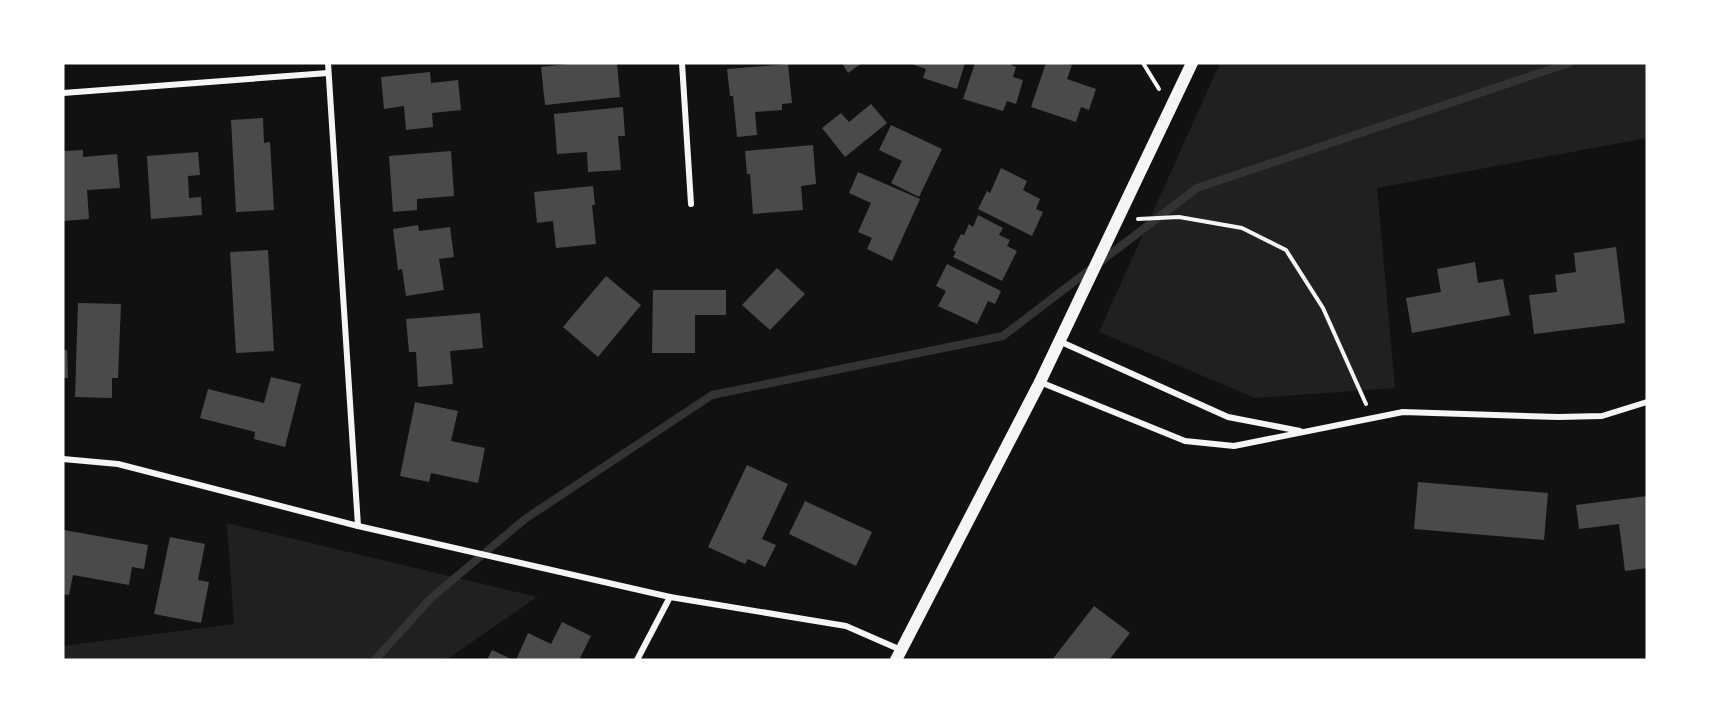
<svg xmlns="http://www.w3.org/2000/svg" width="1710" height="723" font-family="'Archivo Narrow',sans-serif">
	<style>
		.green { fill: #202020 }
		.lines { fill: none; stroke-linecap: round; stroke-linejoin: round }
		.stream { stroke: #333; stroke-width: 8 }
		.building { fill: #4a4a4a }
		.path { stroke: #f5f5f5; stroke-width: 4 }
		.minor { stroke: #f5f5f5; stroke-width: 6 }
		.secondary { stroke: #f5f5f5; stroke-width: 12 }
	</style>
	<rect width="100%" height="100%" fill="#111"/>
	<g class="green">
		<polygon points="1220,63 1647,63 1647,138 1377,188 1395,388 1255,398 1099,332"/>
		<polygon points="227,523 537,597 446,660 63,660 63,646 234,624"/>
	</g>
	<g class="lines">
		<polyline class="stream" points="375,660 431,598 525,519 712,395 1003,336 1197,188 1569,63"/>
	</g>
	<g class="building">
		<polygon points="576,63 617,63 620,97 545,105 541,67"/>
		<polygon points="842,63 862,63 848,73"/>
		<polygon points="909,63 965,63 957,89 923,78 926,69"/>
		<polygon points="975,63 1012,63 1011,65 1016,67 1013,77 1023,80 1016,104 1007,101 1003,111 963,99"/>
		<polygon points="1046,63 1064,63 1072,65 1067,79 1096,89 1089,110 1081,107 1076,122 1031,107"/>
		<polygon points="788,64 792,103 782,104 782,110 755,112 757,135 737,137 733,96 730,96 727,69"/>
		<polygon points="430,72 431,83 458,80 461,110 432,113 433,127 406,130 404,106 384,109 381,77"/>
		<polygon points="871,104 887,123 845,157 822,128 841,113 849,122"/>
		<polygon points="623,107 625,136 618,136 621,170 588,172 587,152 557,154 554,114"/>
		<polygon points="263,118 264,143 270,142 274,210 236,212 231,120"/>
		<polygon points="891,125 942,149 919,197 891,183 902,161 879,150"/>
		<polygon points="813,145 816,184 801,186 803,210 753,214 750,174 747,174 745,151"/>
		<polygon points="83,150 83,157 117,154 120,188 87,190 89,219 63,221 63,151"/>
		<polygon points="451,151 454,196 417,199 417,210 393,212 389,156"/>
		<polygon points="198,152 200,175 188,176 189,198 201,197 202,215 151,219 147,156"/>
		<polygon points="1001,168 1027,181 1023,190 1040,199 1036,209 1043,212 1032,236 978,209 987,191 990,193"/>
		<polygon points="858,172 920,199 892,261 867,249 872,238 858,232 871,203 849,193"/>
		<polygon points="593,186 595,205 592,205 596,244 556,248 553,221 537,223 534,192"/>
		<polygon points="978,215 1003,228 999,235 1010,240 1007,246 1017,251 1002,281 953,257 956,252 953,250 961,234 964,235 969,224 973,227"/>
		<polygon points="418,225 419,231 450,227 454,257 439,259 444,290 406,296 402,269 398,270 393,229"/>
		<polygon points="1616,247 1625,323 1534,334 1529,295 1557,292 1555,275 1576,272 1574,253"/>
		<polygon points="268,250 274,351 236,353 230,252"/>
		<polygon points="1475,262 1478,283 1503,279 1510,315 1412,333 1406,298 1441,292 1437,269"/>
		<polygon points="947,264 1001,291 995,304 988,301 977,324 938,306 946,291 936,286"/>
		<polygon points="777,268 805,294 770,330 742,305"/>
		<polygon points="606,276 641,305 598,357 563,327"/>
		<polygon points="653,290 726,290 726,315 695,315 695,353 652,353"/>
		<polygon points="78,303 121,304 118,378 112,378 112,398 75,397"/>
		<polygon points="480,313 483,348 450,351 453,384 418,387 416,352 409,352 406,319"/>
		<polygon points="63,350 67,350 68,378 63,378"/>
		<polygon points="271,377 301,384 285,447 254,439 255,432 200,418 208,389 264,403"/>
		<polygon points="415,402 458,411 451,441 485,448 478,483 431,473 429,482 400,476"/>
		<polygon points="747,465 788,484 762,539 776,545 765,567 748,559 745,564 708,547"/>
		<polygon points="1418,482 1548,493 1544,540 1414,529"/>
		<polygon points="1647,496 1647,568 1625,571 1619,524 1579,529 1576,505"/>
		<polygon points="805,501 872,532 856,566 789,534"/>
		<polygon points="64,530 148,545 144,569 132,567 129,585 73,575 69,595 63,594"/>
		<polygon points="170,537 205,544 198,580 209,582 201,623 154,614"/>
		<polygon points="1094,606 1130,633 1109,660 1052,660"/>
		<polygon points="562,622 591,636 579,660 516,660 528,633 551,644"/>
		<polygon points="492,650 513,660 487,660"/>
	</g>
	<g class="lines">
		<g class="path">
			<polyline points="1143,63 1159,89"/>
			<polyline points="1138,219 1179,217 1242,228 1286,250 1323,308 1366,404"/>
		</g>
		<g class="minor">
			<polyline points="328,63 358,526"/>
			<polyline points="682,63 691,204"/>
			<polyline points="63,93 328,73"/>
			<polyline points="1059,341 1228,417 1300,431"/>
			<polyline points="1040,382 1185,441 1234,446 1403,412 1558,417 1602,416 1647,402"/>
			<polyline points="63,459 118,464 358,526 670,597 846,626 901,650"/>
			<polyline points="637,660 670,597"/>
		</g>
		<polyline class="secondary" points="896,660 1040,382 1192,63"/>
	</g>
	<rect width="1710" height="723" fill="none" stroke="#ffffff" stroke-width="129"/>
</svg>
